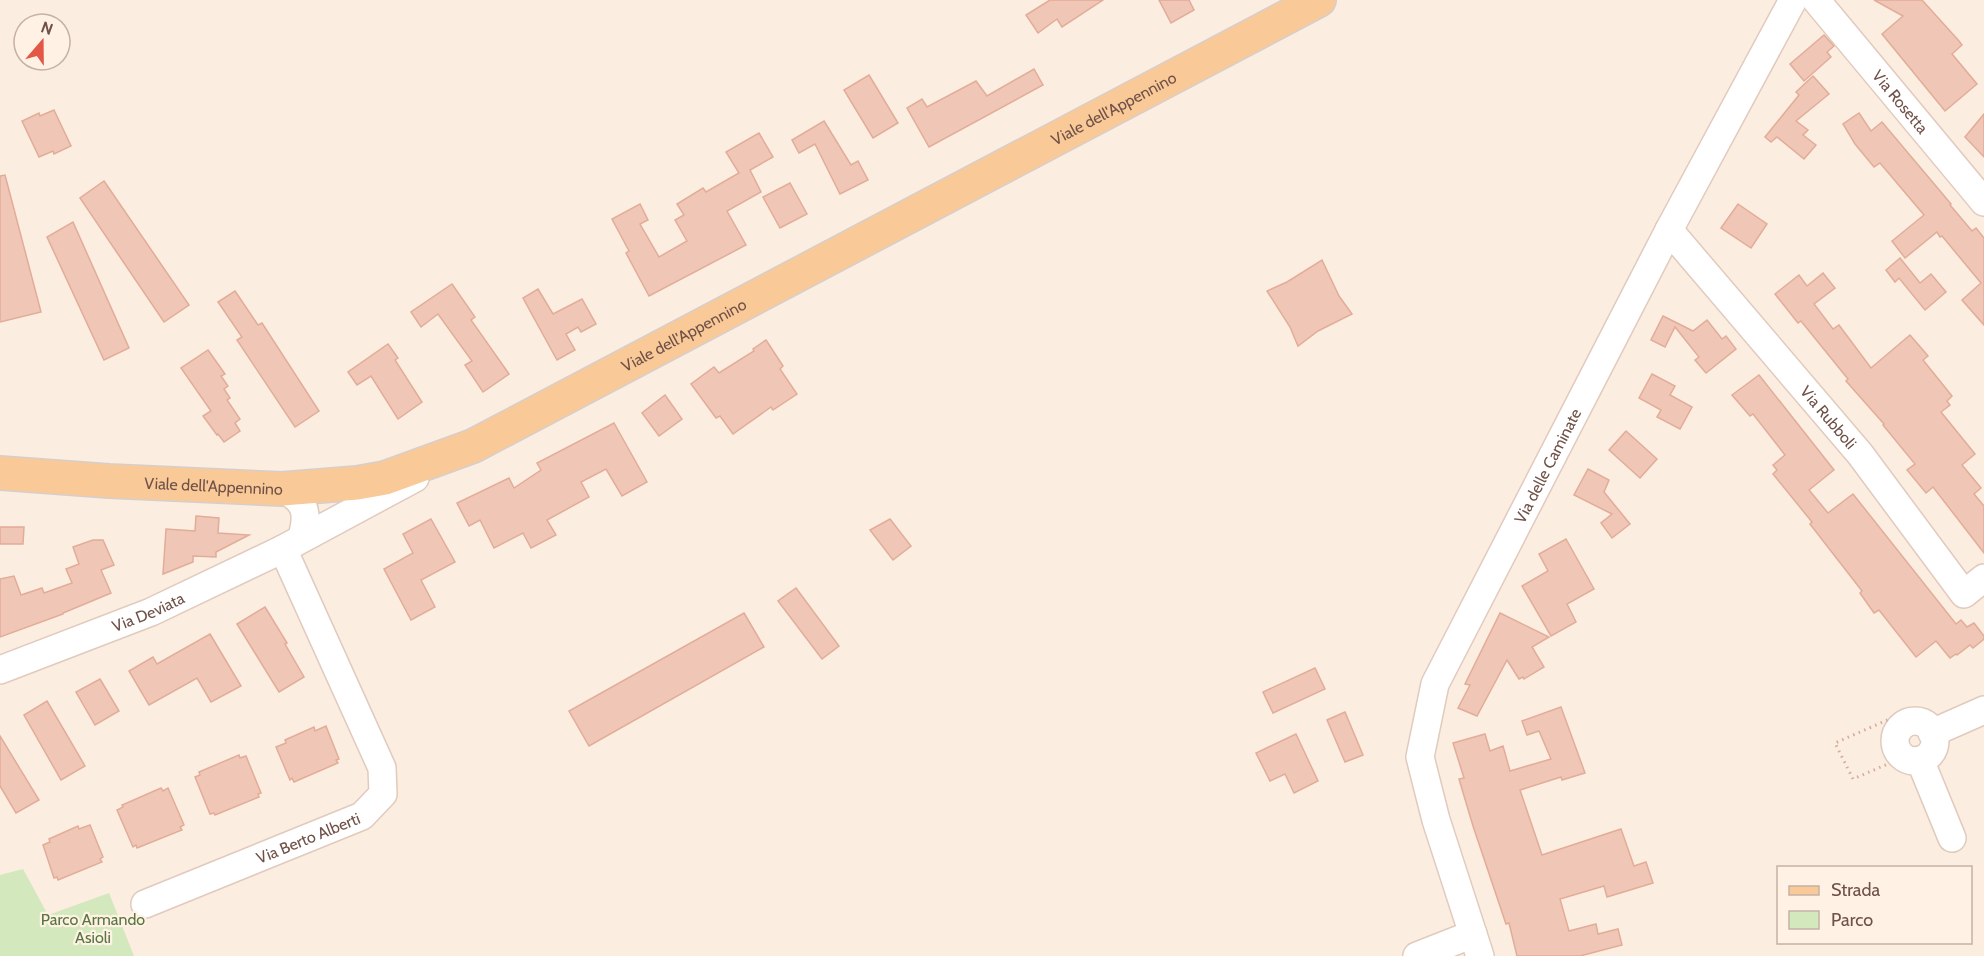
<svg xmlns="http://www.w3.org/2000/svg" width="1984" height="956" font-family="Cabin,sans-serif">
	<style>
		.green { fill: #d4e8be }
		.building { fill: #f0c7b7; stroke: #e2ac98; stroke-width: 1.5 }
		.lines { fill: none; stroke-linecap: round; stroke-linejoin: round }
		.minor-casing { stroke: #e1cabe; stroke-width: 30 }
		.major-casing { stroke: #d7cecc; stroke-width: 36 }
		.path { stroke: #d4ab9b; stroke-width: 3; stroke-dasharray: 1.5 4.5; stroke-linecap: butt }
		.minor { stroke: #fff; stroke-width: 27 }
		.major { stroke: #f9ca98; stroke-width: 33 }
		.labels { text-anchor: middle; dominant-baseline: central; stroke-width: 4.5; stroke-linejoin: round; paint-order: stroke }
		.street-label { font-size: 16px; fill: #705148; stroke: #fff1e4 }
		.park-label { font-size: 16px; fill: #567740; stroke: #fff1e4 }
	</style>
	<rect width="100%" height="100%" fill="#fbeddf"/>
	<polygon class="green" points="23,869 48,915 109,893 134,956 0,956 0,875"/>
	<g class="building">
		<polygon points="1050,0 1103,0 1062,27 1057,19 1038,33 1026,15"/>
		<polygon points="1159,0 1189,0 1194,10 1171,23"/>
		<polygon points="1874,0 1922,0 1959,41 1962,45 1952,54 1977,84 1945,111 1882,34 1903,16"/>
		<polygon points="1824,35 1834,46 1827,52 1831,57 1804,81 1790,64"/>
		<polygon points="1034,69 1043,85 929,147 907,108 922,99 927,107 976,81 987,96"/>
		<polygon points="869,75 898,123 873,138 844,90"/>
		<polygon points="1813,76 1829,94 1796,121 1808,130 1803,135 1816,145 1804,159 1777,137 1771,142 1765,137 1799,95 1796,92"/>
		<polygon points="54,110 71,146 54,154 53,151 39,157 22,121 39,113 40,116"/>
		<polygon points="1859,113 1871,131 1882,122 1951,204 1950,205 1972,231 1976,228 1984,238 1984,325 1962,300 1981,283 1942,236 1940,237 1937,232 1905,258 1892,241 1924,215 1880,163 1874,167 1855,144 1843,124"/>
		<polygon points="1984,114 1984,157 1965,137"/>
		<polygon points="824,121 851,165 858,161 868,180 840,194 815,144 799,153 792,140"/>
		<polygon points="759,133 773,157 750,170 761,192 727,211 746,245 649,296 626,253 629,251 612,219 640,204 648,220 640,224 659,257 687,241 675,220 684,215 677,204 703,188 706,192 739,173 726,152"/>
		<polygon points="5,175 41,312 0,322 0,176"/>
		<polygon points="104,181 189,305 164,322 80,198"/>
		<polygon points="790,183 807,214 780,228 763,197"/>
		<polygon points="1738,204 1767,224 1751,248 1721,228"/>
		<polygon points="73,222 129,348 104,360 47,237"/>
		<polygon points="1900,258 1920,283 1931,274 1946,292 1925,310 1899,278 1895,282 1886,270"/>
		<polygon points="1322,260 1339,296 1352,314 1318,331 1298,346 1290,327 1267,291 1287,282"/>
		<polygon points="1823,273 1835,288 1814,304 1833,329 1839,325 1871,368 1910,335 1928,356 1923,360 1952,396 1947,401 1950,405 1941,412 1975,454 1962,465 1981,488 1974,494 1984,506 1984,553 1933,487 1926,493 1907,470 1915,464 1883,425 1884,424 1846,381 1848,379 1801,321 1798,323 1775,294 1799,275 1807,286"/>
		<polygon points="452,284 475,317 471,320 509,374 483,392 465,365 472,361 438,314 421,327 411,312"/>
		<polygon points="538,289 553,314 582,299 596,324 581,332 578,327 566,334 575,350 557,360 523,298"/>
		<polygon points="235,291 258,325 262,323 319,411 295,427 237,340 242,337 218,302"/>
		<polygon points="1663,316 1693,331 1707,320 1722,339 1726,336 1736,349 1706,373 1695,360 1699,357 1675,327 1665,347 1651,340"/>
		<polygon points="766,340 783,366 780,369 797,394 773,410 771,407 733,434 720,416 716,418 691,384 714,367 719,373 754,351 753,349"/>
		<polygon points="388,344 398,358 395,360 422,402 398,419 371,376 357,385 348,372"/>
		<polygon points="208,350 225,374 221,376 228,386 224,389 230,398 227,400 240,419 235,423 240,431 224,442 218,434 217,435 203,416 211,411 181,368"/>
		<polygon points="1652,374 1675,386 1670,395 1692,407 1680,429 1657,417 1661,410 1639,398"/>
		<polygon points="1759,375 1834,470 1809,490 1828,513 1853,494 1956,624 1961,620 1967,627 1974,623 1984,636 1984,639 1973,648 1970,645 1957,655 1956,654 1950,658 1936,641 1916,657 1879,610 1874,613 1860,593 1862,591 1810,524 1812,522 1773,474 1777,470 1773,465 1785,455 1753,414 1750,416 1732,395"/>
		<polygon points="665,395 682,419 659,436 642,413"/>
		<polygon points="614,423 647,482 622,496 606,469 581,482 589,497 547,520 556,535 531,548 523,533 494,548 480,520 469,526 457,503 509,478 514,488 541,470 537,463"/>
		<polygon points="1626,431 1657,459 1640,478 1609,450"/>
		<polygon points="1588,469 1609,480 1604,492 1630,524 1612,538 1601,523 1612,514 1574,495"/>
		<polygon points="196,516 219,518 218,533 249,535 216,552 216,557 193,556 193,562 163,574 166,529 195,531"/>
		<polygon points="431,519 455,562 421,580 435,607 411,620 384,569 413,553 403,534"/>
		<polygon points="890,519 911,546 893,560 870,530"/>
		<polygon points="0,527 24,527 23,544 0,544"/>
		<polygon points="1566,539 1594,589 1567,604 1576,622 1551,636 1522,586 1548,571 1539,554"/>
		<polygon points="93,540 103,540 114,565 101,570 111,593 63,613 63,614 0,637 0,579 14,576 21,595 42,588 44,593 72,583 66,569 79,564 73,547"/>
		<polygon points="796,588 839,646 822,659 778,601"/>
		<polygon points="265,607 287,643 285,644 304,677 279,692 237,624"/>
		<polygon points="744,613 764,647 589,746 569,711"/>
		<polygon points="1500,613 1549,637 1532,647 1544,667 1524,679 1523,677 1519,679 1507,660 1477,716 1458,708 1470,685 1465,684"/>
		<polygon points="210,634 241,686 211,702 197,678 149,705 129,671 153,657 157,664"/>
		<polygon points="1315,668 1325,689 1273,713 1263,692"/>
		<polygon points="100,679 119,711 95,725 76,692"/>
		<polygon points="47,701 85,766 61,780 24,715"/>
		<polygon points="1561,707 1585,773 1562,780 1561,777 1520,790 1542,855 1621,829 1634,866 1646,862 1653,883 1607,897 1604,886 1560,899 1569,931 1596,924 1598,934 1618,929 1622,945 1580,956 1517,956 1509,923 1506,924 1473,826 1459,779 1464,778 1453,743 1485,734 1490,751 1503,746 1510,771 1551,759 1539,731 1527,735 1522,721"/>
		<polygon points="1345,712 1363,755 1345,762 1327,720"/>
		<polygon points="326,726 339,759 336,760 338,763 294,782 292,778 290,780 276,747 286,743 285,740 314,727 315,731"/>
		<polygon points="1296,734 1318,781 1294,793 1285,774 1270,781 1256,753"/>
		<polygon points="0,736 39,800 16,813 0,786"/>
		<polygon points="239,755 240,758 246,756 261,793 258,794 259,797 215,815 214,813 210,814 195,777 200,775 199,772"/>
		<polygon points="161,788 163,791 168,788 184,825 180,827 182,830 137,848 136,845 133,847 117,810 123,807 122,805"/>
		<polygon points="90,825 103,857 100,859 102,862 58,880 57,877 54,878 43,845 50,842 49,839 78,826 79,829"/>
	</g>
	<g class="lines">
		<defs>
			<g id="minor">
				<path id="s1" d="M1816,0L1984,202"/>
				<path id="s2" d="M1669,230L1860,454L1964,594L1984,578"/>
				<path d="M282,489C303,499 309,510 303,533"/>
				<path id="s3" d="M0,670L151,612L283,549L415,478"/>
				<circle cx="1915" cy="741" r="20"/>
				<polyline points="1932,733 1984,710"/>
				<polyline points="1920,760 1952,838"/>
				<path id="s4" d="M145,904L362,816L383,794L382,768L283,549"/>
				<polyline points="1417,956 1473,934"/>
				<path id="s5" d="M1480,956L1436,820L1420,757L1435,684L1669,230L1793,0"/>
			</g>
			<g id="major">
				<path id="s6" d="M0,473L109,481L282,489L357,483L385,478L473,446L1319,0"/>
			</g>
		</defs>
		<use href="#minor" class="minor-casing"/>
		<use href="#major" class="major-casing"/>
		<polyline class="path" points="1897,760 1853,779 1835,743 1892,718 1908,723"/>
		<use href="#minor" class="minor"/>
		<use href="#major" class="major"/>
	</g>
	<g class="labels">
		<g class="street-label">
			<text stroke="none"><textPath href="#s1" startOffset="132">Via Rosetta</textPath></text>
			<text stroke="none"><textPath href="#s6" startOffset="1204">Viale dell'Appennino</textPath></text>
			<text stroke="none"><textPath href="#s6" startOffset="718">Viale dell'Appennino</textPath></text>
			<text stroke="none"><textPath href="#s2" startOffset="246">Via Rubboli</textPath></text>
			<text stroke="none"><textPath href="#s5" startOffset="528">Via delle Caminate</textPath></text>
			<text stroke="none"><textPath href="#s6" startOffset="214">Viale dell'Appennino</textPath></text>
			<text stroke="none"><textPath href="#s3" startOffset="159">Via Deviata</textPath></text>
			<text stroke="none"><textPath href="#s4" startOffset="176">Via Berto Alberti</textPath></text>
		</g>
		<g class="park-label">
			<text x="93" y="919">Parco Armando<tspan x="93" dy="18">Asioli</tspan></text>
		</g>
	</g>
	<rect x="1777" y="866" width="195" height="78" fill="#fff1e4" stroke="#c6b1a6" stroke-width="1.5"/>
	<rect x="1789" y="886" width="30" height="9" fill="#f9ca98" stroke="#c6b1a6" stroke-width="1.5"/>
	<text x="1831" y="896" font-size="18" fill="#705148">Strada</text>
	<rect x="1789" y="911" width="30" height="18" fill="#d4e8be" stroke="#c6b1a6" stroke-width="1.5"/>
	<text x="1831" y="926" font-size="18" fill="#705148">Parco</text>
	<g transform="translate(42 42) rotate(20)"><circle r="28" fill="#fff1e4" stroke="#c6b1a6" stroke-width="1.5"/>
	<path d="M0-4.5L10 22L0 15L-10 22Z" fill="#e45645"/>
	<text y="-9" font-size="16" font-weight="bold" text-anchor="middle" fill="#705148">N</text>
	</g>
</svg>
